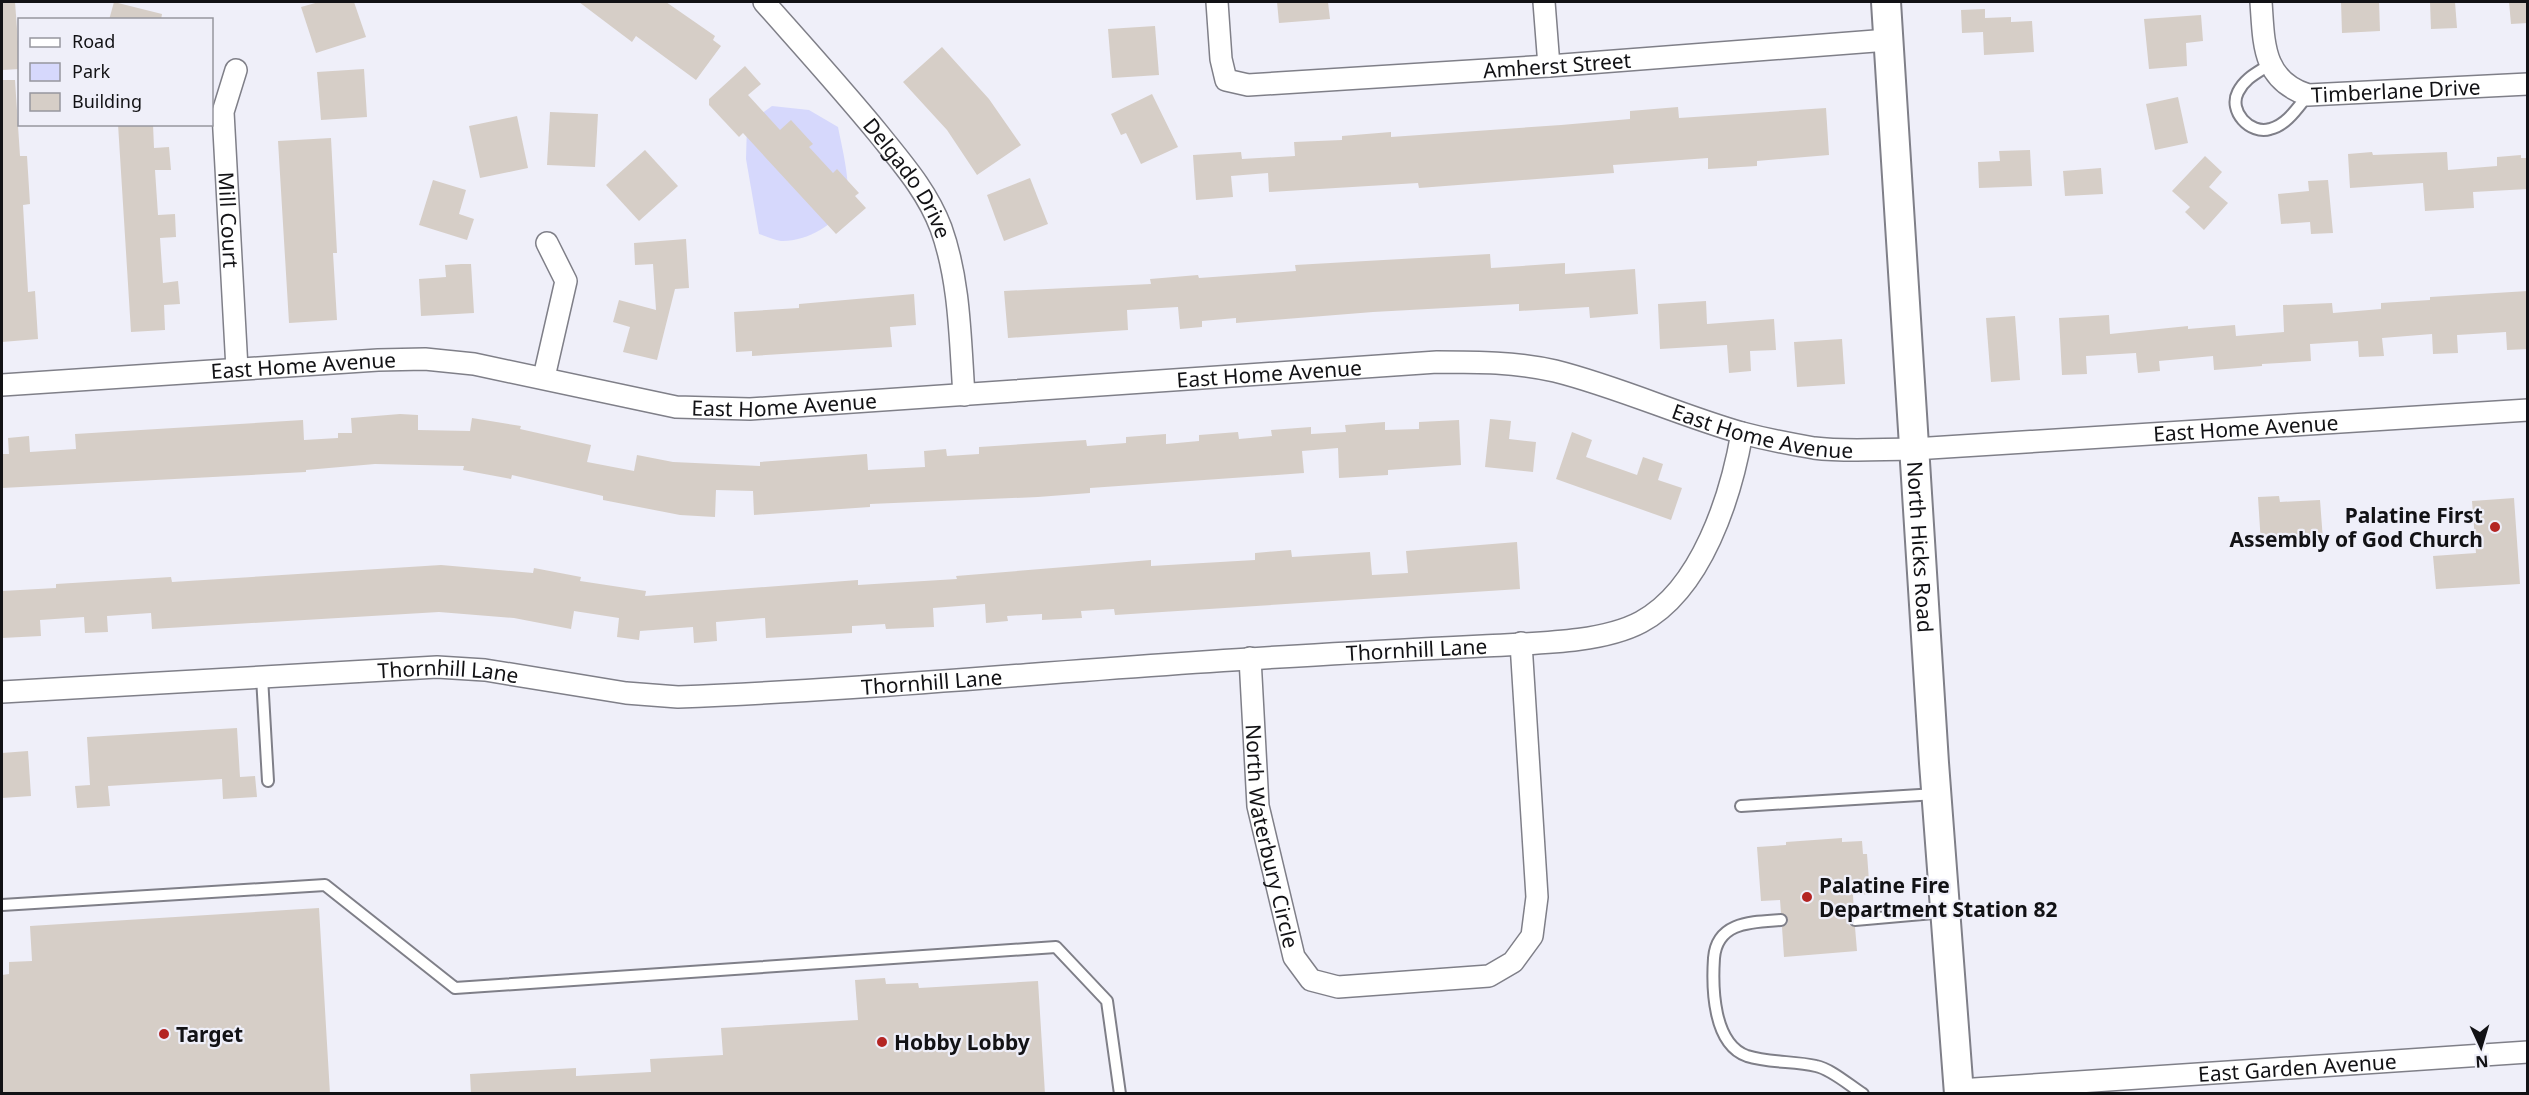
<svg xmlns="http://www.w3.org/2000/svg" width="2529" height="1095" font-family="'Noto Sans',sans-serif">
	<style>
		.green { fill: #d6d8fc }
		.building { fill: #d6cec7 }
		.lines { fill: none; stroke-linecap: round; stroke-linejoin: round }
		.service-casing { stroke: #7f7f88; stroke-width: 14 }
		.minor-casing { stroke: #7f7f88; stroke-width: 24 }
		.secondary-casing { stroke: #7f7f88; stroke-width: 32 }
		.service { stroke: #fff; stroke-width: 10 }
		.minor { stroke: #fff; stroke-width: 21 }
		.secondary { stroke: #fff; stroke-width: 28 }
		.poi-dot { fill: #b42523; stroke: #efeff9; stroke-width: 2 }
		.labels { text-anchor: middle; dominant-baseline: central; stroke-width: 4.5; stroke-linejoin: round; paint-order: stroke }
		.street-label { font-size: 21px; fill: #121215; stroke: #efeff9 }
		.poi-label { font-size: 21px; font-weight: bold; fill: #121215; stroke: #efeff9; text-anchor: start }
	</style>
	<rect width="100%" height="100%" fill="#efeff9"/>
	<path class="green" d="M772,106L809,110L838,127C841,143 852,186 846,201C838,225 805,242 781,241C774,240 766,236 759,234L746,159L747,124Z"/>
	<g class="building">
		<polygon points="2,2 15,2 20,69 2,70"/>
		<polygon points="114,2 162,14 161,20 109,20"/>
		<polygon points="319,2 354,2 366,37 316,53 301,7"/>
		<polygon points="579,2 666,2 715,36 713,40 721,46 696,80 636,36 632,42"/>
		<polygon points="1277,2 1328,2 1330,19 1279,23"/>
		<polygon points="2341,2 2379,2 2380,31 2342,33"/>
		<polygon points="2430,2 2455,2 2457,28 2431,29"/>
		<polygon points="2509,2 2528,2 2528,23 2511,24"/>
		<polygon points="1985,9 1985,18 2011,17 2011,22 2032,21 2034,52 1984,55 1983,32 1962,33 1961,10"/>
		<polygon points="2201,15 2203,41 2186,43 2187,66 2149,69 2144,19"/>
		<polygon points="1155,26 1159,75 1112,78 1108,29"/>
		<polygon points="942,47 989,99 1021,145 977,175 947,130 903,82"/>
		<polygon points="745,66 761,84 748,95 780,130 791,120 813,144 809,147 833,173 837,169 859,193 855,196 866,208 836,234 743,133 739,137 709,105 709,99"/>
		<polygon points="364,69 367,117 321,120 317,72"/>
		<polygon points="2,80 15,80 20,156 27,156 30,204 23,205 28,292 35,291 38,339 2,342"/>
		<polygon points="1152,94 1178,147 1141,164 1126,133 1121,135 1111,114"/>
		<polygon points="2178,97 2188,143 2155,150 2146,104"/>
		<polygon points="1678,107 1679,118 1826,108 1829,155 1757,161 1757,166 1708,169 1708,158 1613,165 1614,173 1419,188 1418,183 1269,192 1268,173 1231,176 1233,197 1196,200 1193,155 1241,152 1242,159 1295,156 1294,142 1342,140 1342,136 1391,132 1391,137 1561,125 1630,119 1630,111"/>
		<polygon points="550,112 598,114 595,167 547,165"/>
		<polygon points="517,116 528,168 480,178 469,126"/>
		<polygon points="118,124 153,124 154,148 169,147 171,170 155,170 158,215 175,214 176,237 160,238 163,283 178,281 180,304 164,305 165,330 131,332"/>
		<polygon points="331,138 337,253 333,253 337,320 289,323 278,141"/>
		<polygon points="645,150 678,186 639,221 606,185"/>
		<polygon points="2030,150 2032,186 1979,188 1978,162 2000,161 1999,151"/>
		<polygon points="2372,152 2373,155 2447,152 2448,170 2497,166 2497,157 2521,155 2521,158 2528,158 2528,189 2473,192 2474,208 2425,211 2423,183 2350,188 2348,154"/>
		<polygon points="2205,156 2222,172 2209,187 2228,203 2204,230 2185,212 2190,207 2172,191"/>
		<polygon points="2101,168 2103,194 2065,196 2063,171"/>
		<polygon points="1030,178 1048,224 1004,241 987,195"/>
		<polygon points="433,180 466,190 459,214 474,219 467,240 419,225"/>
		<polygon points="2328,180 2333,233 2311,234 2310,222 2281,224 2278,194 2309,191 2308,181"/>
		<polygon points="686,239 689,288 675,289 657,360 623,352 630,327 613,322 619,300 656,310 653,264 635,265 634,243"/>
		<polygon points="1490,254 1491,268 1565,263 1565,274 1635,269 1638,314 1590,318 1589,307 1519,311 1519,304 1373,312 1236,323 1236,318 1202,321 1202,327 1180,329 1178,307 1127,310 1128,330 1008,338 1004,291 1151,284 1150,279 1198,275 1199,278 1296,271 1295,265"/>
		<polygon points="461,264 471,264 474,313 421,316 419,279 446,277 445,265"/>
		<polygon points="2528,291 2528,349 2507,350 2506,332 2457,335 2458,353 2433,354 2432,334 2382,338 2384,356 2359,357 2358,341 2310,344 2311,361 2262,364 2262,366 2214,370 2213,356 2159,361 2160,371 2138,373 2136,353 2086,356 2087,374 2062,375 2059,318 2109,315 2110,334 2188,326 2188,329 2235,325 2236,336 2284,332 2283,305 2332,303 2333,313 2381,309 2381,303 2430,300 2430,297"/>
		<polygon points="914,294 916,325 890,327 892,347 752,356 752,351 736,352 734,312 799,308 799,304"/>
		<polygon points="1706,301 1707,324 1774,319 1776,350 1750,351 1751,371 1729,373 1727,345 1660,349 1658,304"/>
		<polygon points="2015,316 2020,380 1991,382 1986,318"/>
		<polygon points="1842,339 1845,384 1797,387 1794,342"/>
		<polygon points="400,414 418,415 418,430 470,431 472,418 521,426 520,429 591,445 587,462 634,471 637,455 673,462 760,466 760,462 867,454 868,470 925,467 924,451 946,449 947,456 979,454 979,447 1086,440 1087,446 1126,443 1126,437 1166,434 1166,444 1199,441 1199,435 1238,432 1239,439 1272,436 1271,430 1311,427 1311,434 1346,432 1345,425 1385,422 1385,430 1419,429 1419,422 1459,420 1461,465 1388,470 1388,475 1339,478 1338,448 1302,451 1304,473 1090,488 1090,493 1038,497 870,504 870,507 754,515 753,491 716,490 715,517 680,515 603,500 603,496 512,475 511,479 463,470 464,466 375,464 306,470 306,472 2,488 2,454 9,454 8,438 29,436 30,452 76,449 75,434 303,420 304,440 338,438 338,433 352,433 351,418"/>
		<polygon points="1490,419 1511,421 1509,439 1536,442 1533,472 1485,467"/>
		<polygon points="1572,432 1592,440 1586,457 1637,475 1643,457 1663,464 1658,480 1682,488 1671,520 1556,479"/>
		<polygon points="2279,496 2280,502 2320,500 2323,540 2261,544 2258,497"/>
		<polygon points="2514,498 2520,584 2436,589 2433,556 2476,553 2472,501"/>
		<polygon points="1517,542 1520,589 1115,615 1114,609 1081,611 1082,618 1042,620 1042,614 1007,616 1008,621 986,623 985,604 933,608 934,627 886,629 885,624 852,626 852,633 766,638 765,618 716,622 717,641 694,643 693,627 640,631 639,640 617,637 619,618 574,611 571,629 514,618 439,612 152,629 151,613 107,616 108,632 85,633 84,617 40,620 41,636 2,638 2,591 56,588 56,584 171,577 172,582 441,565 533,573 534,568 581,577 580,581 646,591 645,596 858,580 858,585 957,579 956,576 1151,560 1151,566 1255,560 1255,553 1291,550 1292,557 1370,552 1372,575 1408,573 1406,551"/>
		<polygon points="237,728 240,777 255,776 257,797 223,799 222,779 108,786 110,806 77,808 75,786 90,785 87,737"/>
		<polygon points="28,751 31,796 2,798 2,753"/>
		<polygon points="1842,838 1842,842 1862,841 1863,854 1867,854 1870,894 1853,895 1854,913 1850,914 1848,920 1849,925 1855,927 1857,951 1784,957 1782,927 1787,924 1788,919 1781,913 1780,900 1761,901 1757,847 1786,845 1786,842"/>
		<polygon points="319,908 330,1094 2,1094 2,975 9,974 9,962 32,961 30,926"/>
		<polygon points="885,978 886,984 918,983 919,988 1038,981 1045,1094 471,1094 470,1074 576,1068 576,1076 651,1072 650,1059 723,1055 721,1028 858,1020 855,980"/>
	</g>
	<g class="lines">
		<defs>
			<g id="service">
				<path d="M2269,65C2257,73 2245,78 2238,92C2228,111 2250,135 2270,129C2287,125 2298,107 2308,95"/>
				<polyline points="262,677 268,781"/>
				<polyline points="1741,806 1936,794"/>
				<polyline points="2,905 325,885 455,988 1056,947 1107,1001 1120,1094"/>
				<path d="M1781,920C1753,922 1717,921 1714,958C1712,988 1713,1044 1747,1056C1769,1063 1794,1061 1816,1066C1831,1069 1849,1085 1863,1094"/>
				<polyline points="1855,920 1945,912"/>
			</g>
			<g id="minor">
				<path id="s1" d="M764,2C802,45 841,88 878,133C902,163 927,191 941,228C960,281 960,339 964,395"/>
				<path id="s2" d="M1217,2L1221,59L1226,80L1248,85L1549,66L1888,40"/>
				<polyline points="1544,2 1549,66"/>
				<path id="s3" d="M2261,2C2264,43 2262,80 2308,95L2528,84"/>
				<path id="s4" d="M236,70L223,112L237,369"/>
				<polyline points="544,377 566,281 547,243"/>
				<path id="s5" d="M2,385L378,360L425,359L474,364L676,407L750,409L1437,362C1477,362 1516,362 1555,371C1619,387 1679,415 1742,433C1765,439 1790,444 1814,448C1846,452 1882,449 1914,449L2528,410"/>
				<path id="s6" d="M1250,658L1258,806L1294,957L1311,980L1338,987L1489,976L1513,962L1532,936L1537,897L1521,643"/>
				<path id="s7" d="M2,692L437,667L485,670L626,693L678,697C885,689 1092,667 1298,656C1360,652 1421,649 1483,646C1530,643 1600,644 1641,622C1702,589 1731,496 1742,433"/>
				<path id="s8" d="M1959,1090L2528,1052"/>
			</g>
			<g id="secondary">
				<path id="s9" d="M1886,2L1934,763L1959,1094"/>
			</g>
		</defs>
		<use href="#service" class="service-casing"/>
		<use href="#minor" class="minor-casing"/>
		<use href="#secondary" class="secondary-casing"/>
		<use href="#service" class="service"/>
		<use href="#minor" class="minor"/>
		<use href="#secondary" class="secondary"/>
	</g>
	<g class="poi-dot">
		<circle cx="2495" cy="527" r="6"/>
		<circle cx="1807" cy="897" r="6"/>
		<circle cx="164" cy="1034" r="6"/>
		<circle cx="882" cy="1042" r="6"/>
	</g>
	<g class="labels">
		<g class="street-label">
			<text stroke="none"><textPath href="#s2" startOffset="411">Amherst Street</textPath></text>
			<text stroke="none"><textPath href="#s3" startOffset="201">Timberlane Drive</textPath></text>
			<text stroke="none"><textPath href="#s1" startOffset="228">Delgado Drive</textPath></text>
			<text stroke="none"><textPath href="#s4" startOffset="152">Mill Court</textPath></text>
			<text stroke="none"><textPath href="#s5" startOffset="302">East Home Avenue</textPath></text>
			<text stroke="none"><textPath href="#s5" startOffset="1274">East Home Avenue</textPath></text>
			<text stroke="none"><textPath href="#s5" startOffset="788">East Home Avenue</textPath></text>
			<text stroke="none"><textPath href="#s5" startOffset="1778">East Home Avenue</textPath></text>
			<text stroke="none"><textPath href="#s5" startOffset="2264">East Home Avenue</textPath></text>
			<text stroke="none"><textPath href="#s9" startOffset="546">North Hicks Road</textPath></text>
			<text stroke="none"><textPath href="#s7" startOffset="1419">Thornhill Lane</textPath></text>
			<text stroke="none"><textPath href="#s7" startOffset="447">Thornhill Lane</textPath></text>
			<text stroke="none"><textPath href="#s7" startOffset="933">Thornhill Lane</textPath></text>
			<text stroke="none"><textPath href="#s6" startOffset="180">North Waterbury Circle</textPath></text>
			<text stroke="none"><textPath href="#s8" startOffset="339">East Garden Avenue</textPath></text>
		</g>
		<g class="poi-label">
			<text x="2483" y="515" text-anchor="end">Palatine First<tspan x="2483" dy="24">Assembly of God Church</tspan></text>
			<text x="1819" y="885">Palatine Fire<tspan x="1819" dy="24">Department Station 82</tspan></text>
			<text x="176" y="1034">Target</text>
			<text x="894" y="1042">Hobby Lobby</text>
		</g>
	</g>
	<rect width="2529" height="1095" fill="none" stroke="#121215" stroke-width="6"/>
	<rect x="18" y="18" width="195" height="108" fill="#efeff9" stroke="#97979e" stroke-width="1.5"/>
	<rect x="30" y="38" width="30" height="9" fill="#ffffff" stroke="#97979e" stroke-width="1.5"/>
	<text x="72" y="48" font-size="18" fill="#121215">Road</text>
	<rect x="30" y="63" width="30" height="18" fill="#d6d8fc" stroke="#97979e" stroke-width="1.5"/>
	<text x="72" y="78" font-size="18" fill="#121215">Park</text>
	<rect x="30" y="93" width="30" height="18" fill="#d6cec7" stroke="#97979e" stroke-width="1.5"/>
	<text x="72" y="108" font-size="18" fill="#121215">Building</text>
	<g transform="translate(2481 1047) rotate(176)" stroke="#efeff9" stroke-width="4.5" paint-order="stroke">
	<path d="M0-4.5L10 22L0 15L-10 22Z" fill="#121215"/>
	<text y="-9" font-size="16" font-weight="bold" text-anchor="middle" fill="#121215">N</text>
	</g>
</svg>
